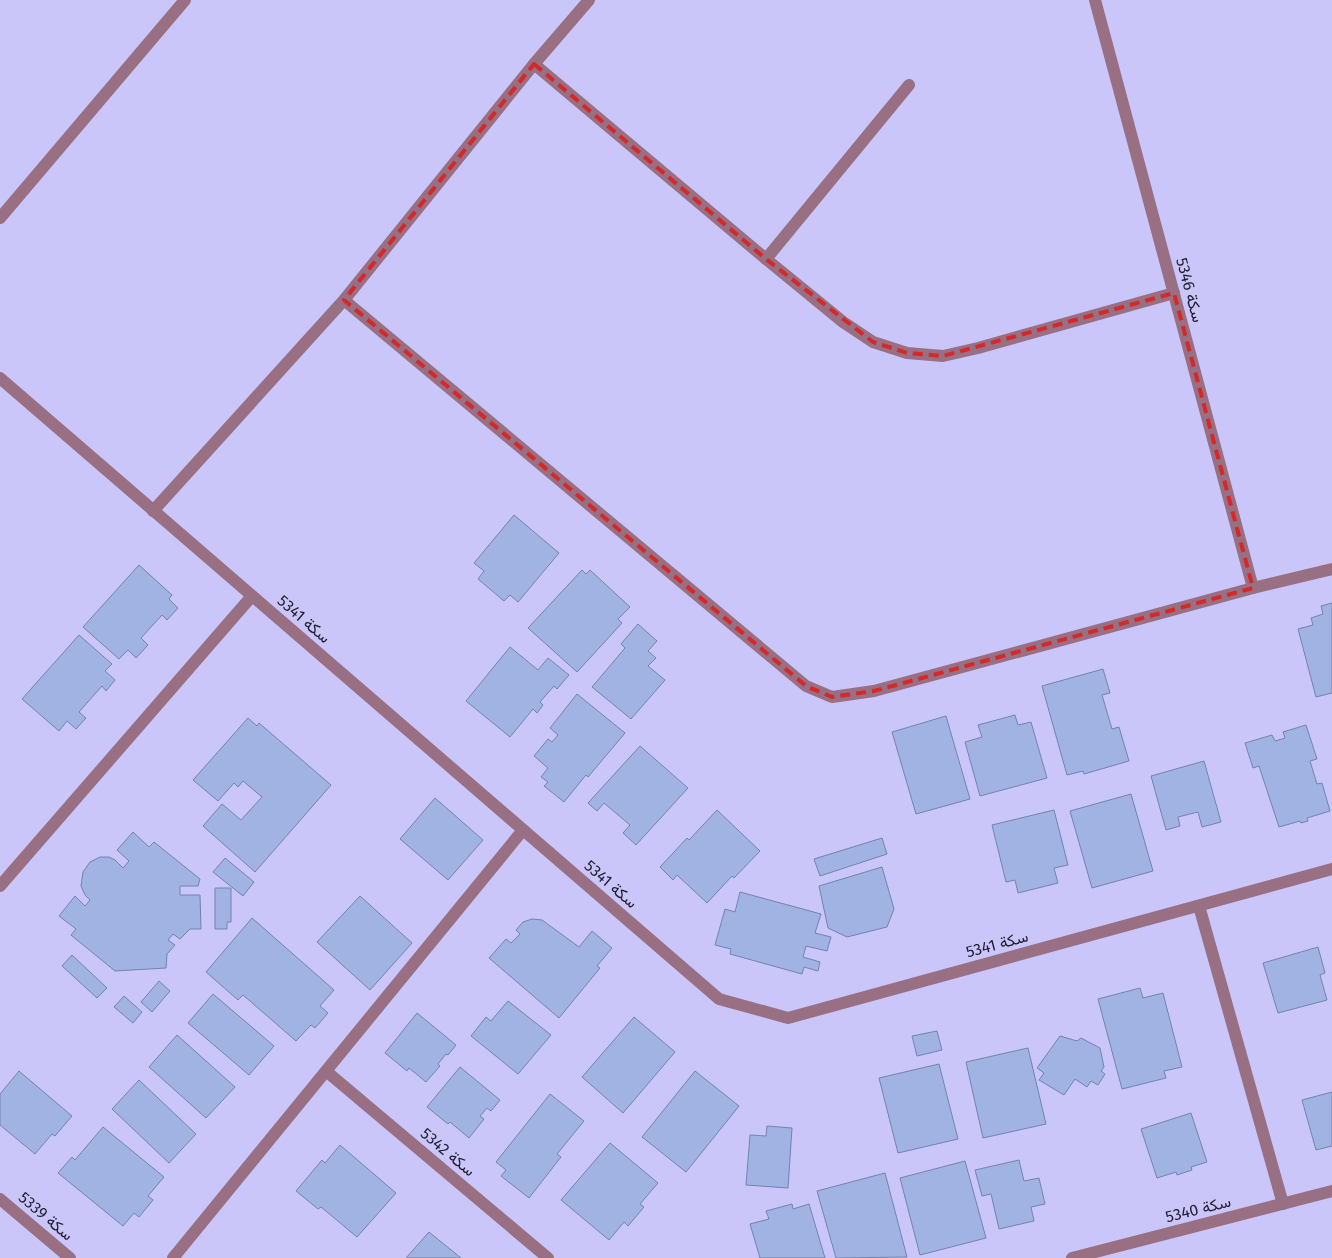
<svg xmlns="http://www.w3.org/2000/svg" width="1332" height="1258" font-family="'Fira Sans',Vazirmatn,sans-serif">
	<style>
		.building { fill: #a1b3e2; stroke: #7283af }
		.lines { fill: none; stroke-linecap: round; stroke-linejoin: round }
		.minor { stroke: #986f83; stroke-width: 12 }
		.marked { fill: none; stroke: #d62828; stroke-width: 4; stroke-dasharray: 10 6; stroke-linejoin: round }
		.labels { text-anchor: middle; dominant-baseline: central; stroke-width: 5; stroke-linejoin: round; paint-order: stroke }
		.street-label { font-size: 16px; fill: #1f1d30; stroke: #cbc6f9 }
	</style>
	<rect width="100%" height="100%" fill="#cbc6f9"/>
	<g class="building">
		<polygon points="514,515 559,553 518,602 510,595 504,601 478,579 484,571 474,563"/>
		<polygon points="139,565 172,595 169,599 178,608 167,620 162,615 141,638 148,645 136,658 128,650 119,659 83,627"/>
		<polygon points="582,570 586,574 590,570 630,607 618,619 622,623 577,672 528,628"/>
		<polygon points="1332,603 1332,693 1316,697 1298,629 1313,625 1311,618 1323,614 1321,606"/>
		<polygon points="638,624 657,641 648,651 656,658 648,666 665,680 631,719 592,687 625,648 621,644"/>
		<polygon points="79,635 112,664 105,671 115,680 106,691 102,686 79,712 86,718 76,729 67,721 59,731 22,699"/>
		<polygon points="510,647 538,670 548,658 569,675 557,689 554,686 540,702 543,705 537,713 533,709 510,737 466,701"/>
		<polygon points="1103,669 1110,693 1102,695 1112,729 1119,727 1129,761 1084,774 1083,771 1067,775 1042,686"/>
		<polygon points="577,694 625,733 588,777 586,775 564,802 544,786 548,782 541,777 548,768 534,756 548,739 552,742 558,735 550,728"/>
		<polygon points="1015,715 1018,725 1031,722 1047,778 980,796 965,742 982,737 978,725"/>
		<polygon points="946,716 970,799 916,814 892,732"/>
		<polygon points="248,718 257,726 259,723 331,785 255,872 203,826 222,804 241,820 262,797 243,781 238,787 234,783 218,801 193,780"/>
		<polygon points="1306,725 1317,759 1310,761 1317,784 1322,783 1330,811 1307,818 1308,821 1301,823 1300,821 1279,827 1259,766 1253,768 1245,743 1272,735 1275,741 1285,738 1283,732"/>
		<polygon points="640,746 688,788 636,845 623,833 630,825 604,803 597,811 588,803"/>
		<polygon points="1204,761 1221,822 1202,827 1198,812 1178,817 1180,826 1166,830 1151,776"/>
		<polygon points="1131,794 1153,871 1092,888 1070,811"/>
		<polygon points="435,798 483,840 448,880 400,839"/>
		<polygon points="717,810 760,851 734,878 732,876 707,903 677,875 673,880 660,867 687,838 689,840"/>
		<polygon points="1054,810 1068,865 1054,868 1058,883 1018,893 1015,880 1006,882 992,825"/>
		<polygon points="133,832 149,847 154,842 200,879 198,886 180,886 180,895 200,895 201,929 190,929 180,939 173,934 168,940 175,945 167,954 166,968 115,971 71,935 76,929 59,916 75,896 85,906 90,900 85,895 81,886 83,872 90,862 100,857 109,857 115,860 123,868 129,861 117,850"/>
		<polygon points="882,838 887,854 820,876 814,859"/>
		<polygon points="225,858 254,882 243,896 213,872"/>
		<polygon points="882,867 894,909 887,927 847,937 828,928 819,886"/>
		<polygon points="215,888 231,888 231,922 227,922 227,929 215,929"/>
		<polygon points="740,892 821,914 815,933 831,937 827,951 806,946 803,957 820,962 818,971 804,967 802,974 730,954 731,949 715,945 725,909 735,912"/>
		<polygon points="360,896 412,943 370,990 317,942"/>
		<polygon points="252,918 334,990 320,1006 328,1013 315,1028 311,1025 296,1041 243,995 238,1000 206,972"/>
		<polygon points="532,919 542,920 579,947 592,931 612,948 597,966 600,968 559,1018 489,958 506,939 511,943 520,934 516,930 523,922"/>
		<polygon points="1318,947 1325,973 1320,975 1327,1000 1278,1013 1263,963"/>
		<polygon points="72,955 107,988 97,998 62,966"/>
		<polygon points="159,981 170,991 152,1012 141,1002"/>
		<polygon points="1140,988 1143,998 1163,993 1182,1067 1164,1071 1166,1078 1122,1089 1098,999"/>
		<polygon points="213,994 274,1046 249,1075 188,1023"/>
		<polygon points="124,996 142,1012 133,1023 114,1007"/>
		<polygon points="508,1001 551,1035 518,1074 471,1036 486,1017 491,1021"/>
		<polygon points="417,1013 456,1045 448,1055 446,1054 438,1064 440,1066 426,1082 409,1068 407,1071 385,1053"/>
		<polygon points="634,1017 675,1052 623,1113 582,1077"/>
		<polygon points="937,1031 942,1050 917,1056 912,1036"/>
		<polygon points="177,1035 235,1087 206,1118 149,1067"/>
		<polygon points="1060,1036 1077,1041 1081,1038 1100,1048 1104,1067 1101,1071 1105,1074 1098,1085 1091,1081 1087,1087 1075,1079 1064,1095 1039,1080 1044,1073 1037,1068"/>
		<polygon points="1028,1048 1046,1124 983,1138 966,1062"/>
		<polygon points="939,1064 958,1139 898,1153 879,1078"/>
		<polygon points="460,1067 500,1100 491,1111 487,1108 480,1116 484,1119 469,1138 450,1122 448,1124 427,1107"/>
		<polygon points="19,1071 72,1116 55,1136 52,1134 35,1154 0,1125 0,1094"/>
		<polygon points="695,1071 739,1106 686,1172 642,1137"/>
		<polygon points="139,1080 196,1134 169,1163 112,1109"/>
		<polygon points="1332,1092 1332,1146 1316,1150 1302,1100"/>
		<polygon points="550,1094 584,1121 557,1154 561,1157 529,1198 501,1176 506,1170 496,1162"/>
		<polygon points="1191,1113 1207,1162 1191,1167 1192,1170 1177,1175 1176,1172 1157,1178 1141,1129"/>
		<polygon points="767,1126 792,1128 788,1188 746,1185 750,1135 766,1136"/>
		<polygon points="103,1127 164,1177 148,1196 153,1200 139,1217 134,1213 123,1226 58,1173 72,1157 75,1160"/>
		<polygon points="610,1143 658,1183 640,1204 644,1207 628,1226 624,1222 609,1240 561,1200"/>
		<polygon points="340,1145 396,1193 357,1237 321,1207 318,1209 296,1191 322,1160 325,1163"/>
		<polygon points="1019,1160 1024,1181 1039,1178 1045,1204 1031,1207 1034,1221 999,1229 991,1194 982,1196 975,1170"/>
		<polygon points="965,1161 986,1238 920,1255 900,1178"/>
		<polygon points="885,1173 907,1257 836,1258 817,1191"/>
		<polygon points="792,1204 793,1209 809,1204 825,1258 760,1258 750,1224 769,1219 766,1211"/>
		<polygon points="429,1232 461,1258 406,1258"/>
	</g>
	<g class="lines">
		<g class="minor">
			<polyline points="1095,0 1253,588"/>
			<polyline points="534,64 766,259 843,322 873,342 907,353 943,356 978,348 1174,293"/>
			<polyline points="0,218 185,0"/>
			<polyline points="766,259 909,85"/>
			<polyline points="344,300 806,686 832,697 874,691 1253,588 1332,569"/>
			<polyline points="0,378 719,999 788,1018 1332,869"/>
			<polyline points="153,511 344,300 534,64 589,0"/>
			<polyline points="0,886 252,596"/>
			<polyline points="1199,906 1283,1204"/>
			<polyline points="326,1071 548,1258"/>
			<polyline points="0,1199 70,1258"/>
			<polyline points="173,1258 523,830"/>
			<polyline points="1072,1258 1332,1191"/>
		</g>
	</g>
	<path class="marked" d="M534,64L766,259L873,342L907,353L943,356L1174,293L1253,588L874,691L832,697L806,686L344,300Z"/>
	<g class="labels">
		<g class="street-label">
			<text transform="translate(1190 290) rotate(75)">سكة 5346</text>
			<text transform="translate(304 619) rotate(41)">سكة 5341</text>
			<text transform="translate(611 884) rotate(41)">سكة 5341</text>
			<text transform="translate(997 944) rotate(-15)">سكة 5341</text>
			<text transform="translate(448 1152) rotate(40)">سكة 5342</text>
			<text transform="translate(1198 1209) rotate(-14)">سكة 5340</text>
			<text transform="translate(46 1216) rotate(40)">سكة 5339</text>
		</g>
	</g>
</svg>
